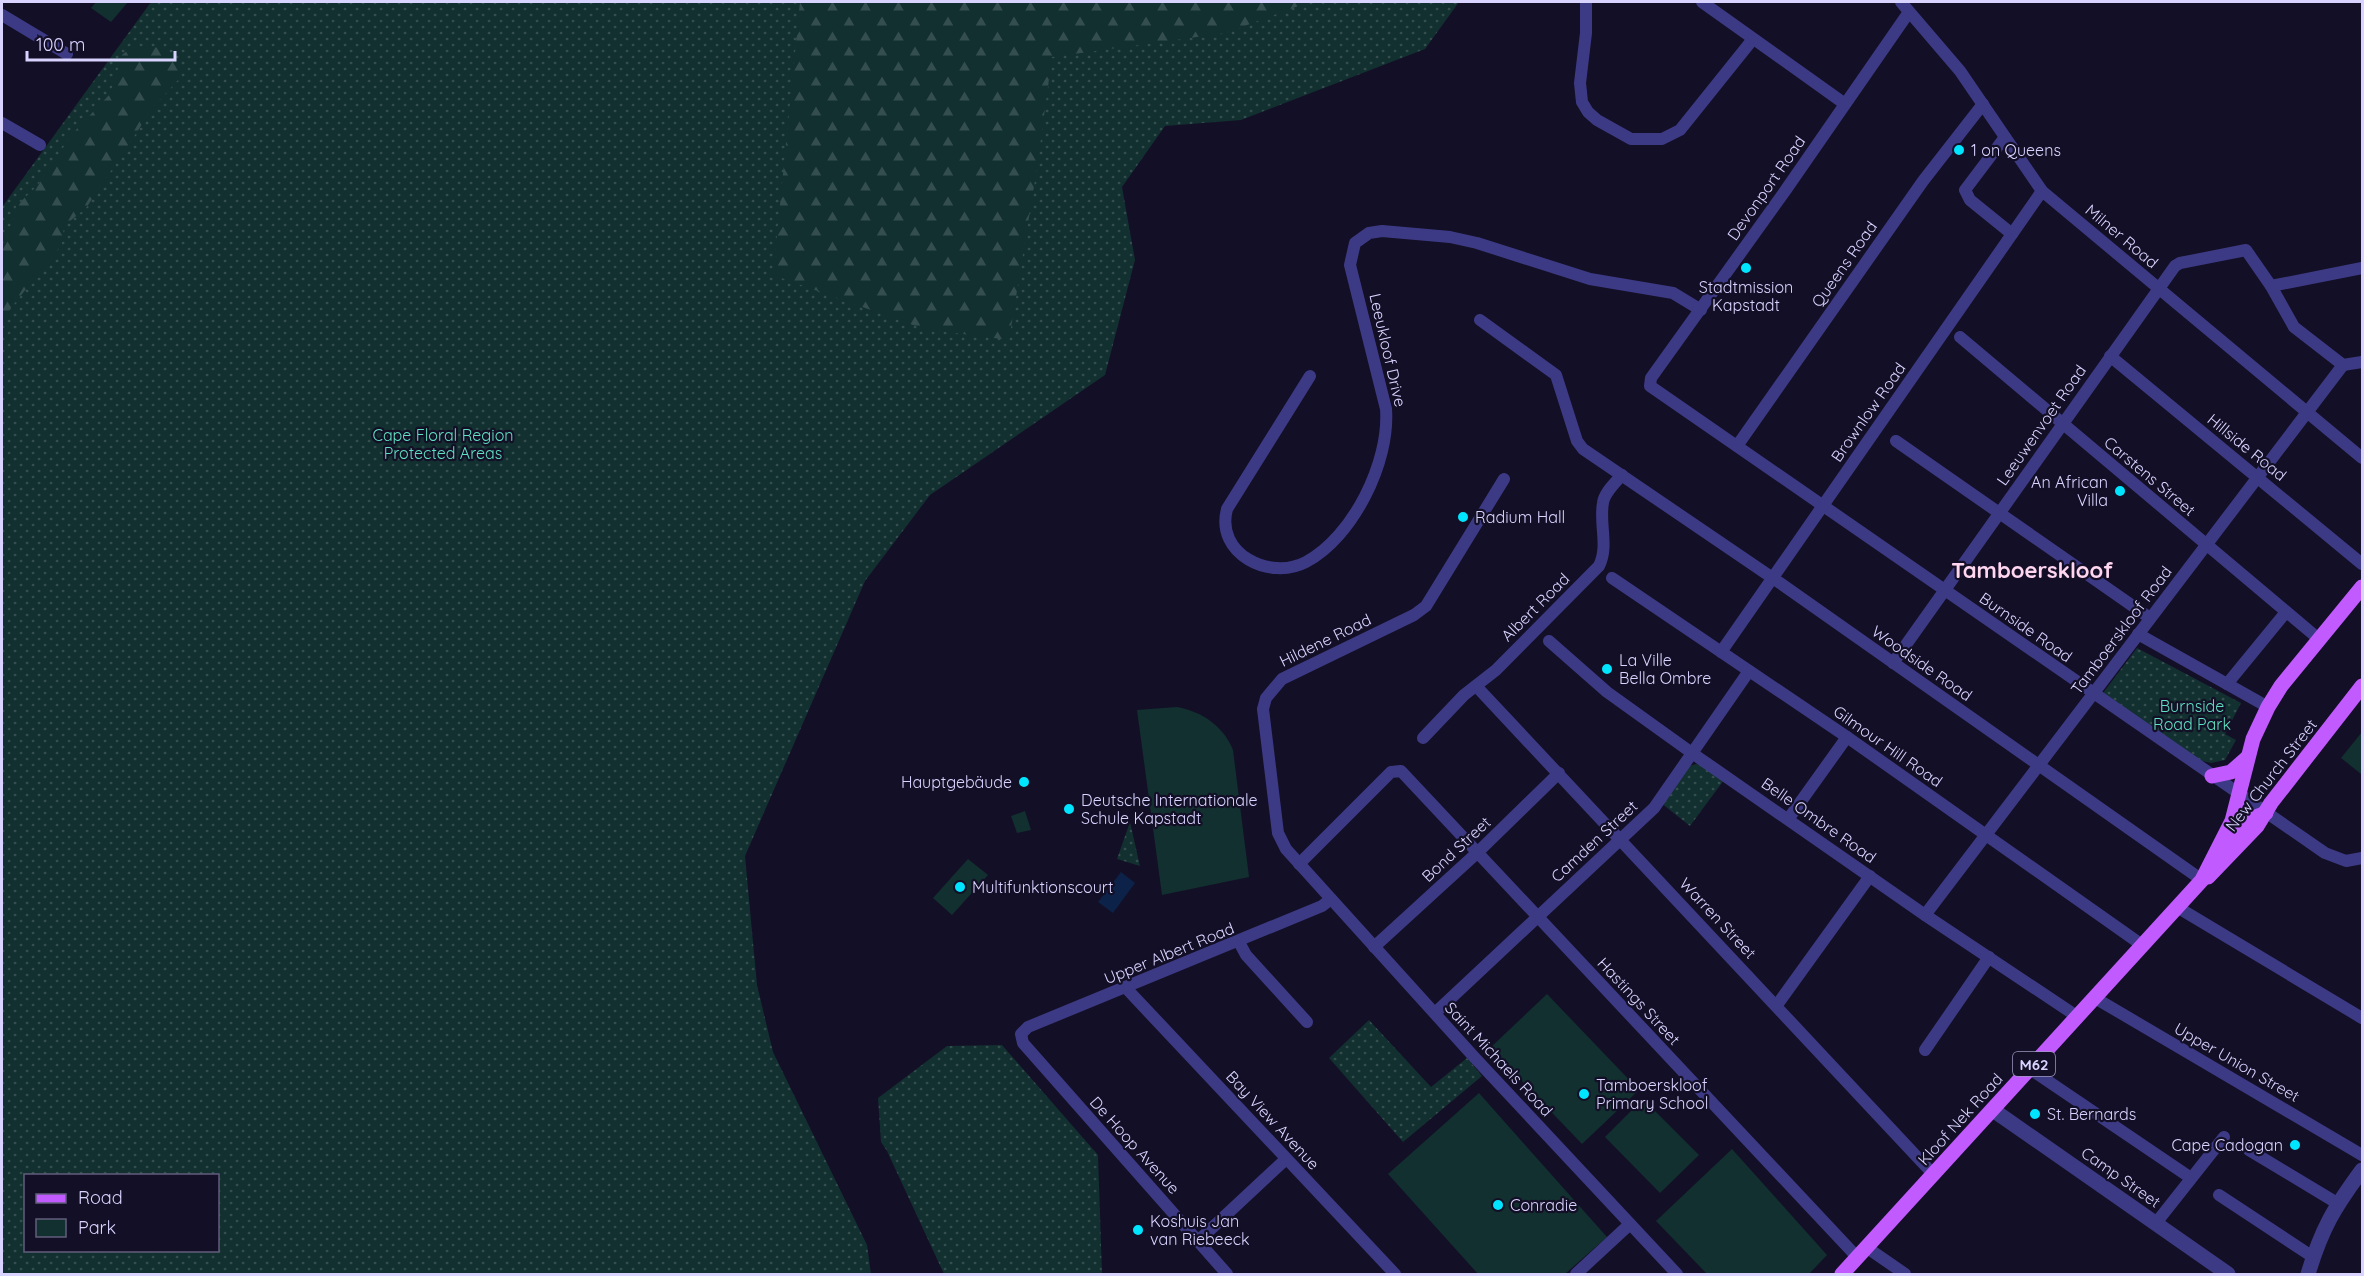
<svg xmlns="http://www.w3.org/2000/svg" width="2364" height="1276" font-family="Quicksand,sans-serif">
	<style>
		.green { fill: url(#green-dots); fill-rule: evenodd }
		.forest { fill: url(#forest-firs) }
		.pitch { fill: #12302f }
		.water { fill: #0c2248 }
		.lines { fill: none; stroke-linecap: round; stroke-linejoin: round }
		.minor { stroke: #3d3a85; stroke-width: 12 }
		.tertiary { stroke: #3d3a85; stroke-width: 15 }
		.primary { stroke: #c25bff; stroke-width: 15 }
		.poi-dot { fill: #00e5ff; stroke: #130f26; stroke-width: 2 }
		.labels { text-anchor: middle; dominant-baseline: central; stroke-width: 4.5; stroke-linejoin: round; paint-order: stroke }
		.shield { fill: #130f26; stroke: #9e99be; stroke-width: 1.5 }
		.shield-label { font-size: 15px; font-weight: bold; fill: #d9d4ff }
		.poi-label { font-size: 16px; fill: #d9d4ff; stroke: #130f26; text-anchor: start }
		.street-label { font-size: 16px; fill: #d9d4ff; stroke: #130f26 }
		.park-label { font-size: 16px; fill: #5fe0c0; stroke: #130f26 }
		.district-label { font-size: 22px; font-weight: bold; fill: #ffd6f0; stroke: #130f26 }
	</style>
	<defs>
		<pattern id="green-dots" width="8" height="8" patternUnits="userSpaceOnUse" patternTransform="scale(1.5)"><rect width="8" height="8" fill="#12302f"/><path d="M2 2h.1M6 6h.1" fill="none" stroke="#344d4e" stroke-width="1.8" stroke-linecap="round"/></pattern>
		<pattern id="forest-firs" width="22" height="20" patternUnits="userSpaceOnUse" patternTransform="scale(1.5)"><rect width="22" height="20" fill="#12302f"/><path d="M5 1l3.5 6h-7zM16 11l3.5 6h-7z" fill="#344d4e"/></pattern>
	</defs>
	<rect width="100%" height="100%" fill="#130f26"/>
	<g class="green">
		<path d="M151,2H1459L1425,49L1241,120L1165,126L1122,187L1135,260L1105,375L930,495L865,581L745,856L757,985L773,1052L867,1245L871,1274H2V207ZM26,1176H218V1250H26Z"/>
		<polygon points="2137,648 2241,703 2225,734 2236,740 2225,760 2211,763 2198,760 2103,693"/>
		<polygon points="1696,764 1702,765 1724,780 1690,826 1661,803 1689,766"/>
		<polygon points="1130,822 1140,866 1117,859"/>
		<polygon points="1369,1020 1431,1087 1467,1058 1482,1076 1403,1142 1329,1058"/>
		<polygon points="1002,1045 1098,1155 1102,1274 944,1274 887,1151 881,1142 878,1098 947,1046"/>
	</g>
	<g class="forest">
		<polygon points="800,2 1309,2 1226,33 1052,57 1037,168 1009,340 924,329 773,275"/>
		<path d="M144,46C159,46 178,53 182,69L179,79L155,105L86,208L64,226L62,243L59,248L2,319V245L12,228L16,206L37,186L73,133L110,94L122,55L128,50Z"/>
	</g>
	<g class="pitch">
		<polygon points="96,2 128,2 111,22 91,8"/>
		<path d="M1177,707C1203,712 1223,726 1233,750L1249,877L1162,895L1137,710Z"/>
		<polygon points="2362,732 2362,772 2361,774 2341,758"/>
		<polygon points="1025,811 1031,830 1017,833 1011,816"/>
		<polygon points="968,859 988,875 952,915 933,898"/>
		<polygon points="1547,994 1639,1090 1582,1144 1490,1048"/>
		<polygon points="1479,1093 1607,1237 1565,1274 1478,1274 1388,1174"/>
		<polygon points="1643,1099 1699,1155 1660,1193 1605,1137"/>
		<polygon points="1732,1149 1827,1255 1809,1274 1707,1274 1656,1221"/>
	</g>
	<polygon class="water" points="1121,872 1135,883 1113,913 1098,902"/>
	<g class="lines">
		<g class="minor">
			<polyline points="1586,2 1586,33 1580,83 1582,102 1588,112 1597,120 1631,139 1662,139 1680,130 1753,39"/>
			<polyline points="1702,2 1845,104"/>
			<polyline points="1901,2 1960,71 2042,191 2362,458"/>
			<polyline points="1909,12 1785,191 1651,378 1650,386 2325,853 2346,861 2362,858"/>
			<polyline points="2,15 67,54"/>
			<polyline points="2,123 40,145"/>
			<polyline points="2005,137 1965,190 1970,200 2012,234"/>
			<polyline points="2271,286 2362,268"/>
			<polyline points="1480,320 1556,375 1577,441 1583,449 1780,583 2202,880"/>
			<polyline points="1960,337 2320,640"/>
			<polyline points="2110,356 2362,564"/>
			<path d="M1310,376L1227,509C1215,554 1270,581 1306,562C1353,537 1390,462 1386,409L1350,265L1355,243L1369,233L1382,231L1450,237L1477,243L1590,279L1673,293L1701,310"/>
			<polyline points="1896,441 2150,618"/>
			<polyline points="1737,446 1923,181 1983,104"/>
			<polyline points="1504,479 1426,606 1414,615 1282,679 1266,698 1263,709 1278,833 1286,849 1475,1058 1677,1274"/>
			<polyline points="1612,578 1847,737 2142,945"/>
			<polyline points="2138,634 2268,707"/>
			<polyline points="1549,641 1607,692 1692,753 1925,915 2078,1017"/>
			<polyline points="1721,652 2042,191"/>
			<polyline points="1893,663 2175,266 2180,263 2246,250 2271,286 2294,327 2343,365 2362,362"/>
			<polyline points="2227,684 2286,612"/>
			<polyline points="1476,686 1934,1175"/>
			<path d="M1423,738L1464,695L1496,670L1599,566C1609,546 1599,524 1603,503C1604,493 1615,483 1622,475"/>
			<polyline points="1789,818 1847,737"/>
			<polyline points="1299,864 1391,772 1401,771 1857,1257"/>
			<polyline points="2177,907 2362,1018"/>
			<polyline points="1925,915 2343,365"/>
			<polyline points="1239,942 1246,955 1307,1022"/>
			<polyline points="1374,947 1478,852 1559,773"/>
			<polyline points="1126,988 1395,1274"/>
			<polyline points="2095,998 2362,1155"/>
			<polyline points="1777,1005 1870,876"/>
			<polyline points="1435,1013 1654,808 1749,671"/>
			<polyline points="1925,1050 1989,957"/>
			<polyline points="2030,1069 2191,1178"/>
			<polyline points="2249,1150 2337,1203"/>
			<polyline points="2219,1195 2313,1257"/>
			<polyline points="2156,1223 2224,1137"/>
			<polyline points="1198,1241 1286,1159"/>
			<polyline points="1866,1247 1905,1274"/>
			<polyline points="1227,1274 1023,1043 1021,1034 1028,1027 1322,906 1331,899"/>
			<polyline points="1576,1274 1630,1224"/>
		</g>
		<g class="tertiary">
			<polyline points="1993,1110 2228,1274"/>
			<path d="M2308,1274C2322,1228 2334,1208 2362,1170"/>
		</g>
		<g class="primary">
			<polyline points="2212,776 2231,772 2247,758"/>
			<polyline points="2228,841 2248,820 2266,813"/>
			<polyline points="2208,877 2257,826 2271,803 2362,686"/>
			<polyline points="1842,1274 2202,880 2232,821 2253,739 2268,707 2281,686 2362,587"/>
		</g>
	</g>
	<g class="poi-dot">
		<circle cx="1959" cy="150" r="6"/>
		<circle cx="1746" cy="268" r="6"/>
		<circle cx="2120" cy="491" r="6"/>
		<circle cx="1463" cy="517" r="6"/>
		<circle cx="1607" cy="669" r="6"/>
		<circle cx="1024" cy="782" r="6"/>
		<circle cx="1069" cy="809" r="6"/>
		<circle cx="960" cy="887" r="6"/>
		<circle cx="1584" cy="1094" r="6"/>
		<circle cx="2035" cy="1114" r="6"/>
		<circle cx="2295" cy="1145" r="6"/>
		<circle cx="1498" cy="1205" r="6"/>
		<circle cx="1138" cy="1230" r="6"/>
	</g>
	<g class="labels">
		<rect class="shield" x="2013" y="1052" width="42" height="24" rx="4.5"/>
		<g class="shield-label">
			<text x="2034" y="1064">M62</text>
		</g>
		<g class="poi-label">
			<text x="1971" y="150">1 on Queens</text>
			<text x="1746" y="287" text-anchor="middle">Stadtmission<tspan x="1746" dy="18">Kapstadt</tspan></text>
			<text x="2108" y="482" text-anchor="end">An African<tspan x="2108" dy="18">Villa</tspan></text>
			<text x="1475" y="517">Radium Hall</text>
			<text x="1619" y="660">La Ville<tspan x="1619" dy="18">Bella Ombre</tspan></text>
			<text x="1012" y="782" text-anchor="end">Hauptgebäude</text>
			<text x="1081" y="800">Deutsche Internationale<tspan x="1081" dy="18">Schule Kapstadt</tspan></text>
			<text x="972" y="887">Multifunktionscourt</text>
			<text x="1596" y="1085">Tamboerskloof<tspan x="1596" dy="18">Primary School</tspan></text>
			<text x="2047" y="1114">St. Bernards</text>
			<text x="2283" y="1145" text-anchor="end">Cape Cadogan</text>
			<text x="1510" y="1205">Conradie</text>
			<text x="1150" y="1221">Koshuis Jan<tspan x="1150" dy="18">van Riebeeck</tspan></text>
		</g>
		<g class="street-label">
			<text transform="translate(1766 188) rotate(-55)">Devonport Road</text>
			<text transform="translate(2122 236) rotate(40)">Milner Road</text>
			<text transform="translate(1844 264) rotate(-55)">Queens Road</text>
			<text transform="translate(1388 350) rotate(77)">Leeukloof Drive</text>
			<text transform="translate(1868 412) rotate(-55)">Brownlow Road</text>
			<text transform="translate(2041 425) rotate(-55)">Leeuwenvoet Road</text>
			<text transform="translate(2247 447) rotate(39)">Hillside Road</text>
			<text transform="translate(2150 476) rotate(40)">Carstens Street</text>
			<text transform="translate(1535 607) rotate(-45)">Albert Road</text>
			<text transform="translate(2026 627) rotate(35)">Burnside Road</text>
			<text transform="translate(2121 630) rotate(-53)">Tamboerskloof Road</text>
			<text transform="translate(1325 640) rotate(-26)">Hildene Road</text>
			<text transform="translate(1922 663) rotate(35)">Woodside Road</text>
			<text transform="translate(1888 746) rotate(35)">Gilmour Hill Road</text>
			<text transform="translate(2271 775) rotate(-52)">New Church Street</text>
			<text transform="translate(1819 820) rotate(35)">Belle Ombre Road</text>
			<text transform="translate(1594 841) rotate(-43)">Camden Street</text>
			<text transform="translate(1456 849) rotate(-43)">Bond Street</text>
			<text transform="translate(1718 918) rotate(47)">Warren Street</text>
			<text transform="translate(1169 953) rotate(-22)">Upper Albert Road</text>
			<text transform="translate(1639 1001) rotate(47)">Hastings Street</text>
			<text transform="translate(1499 1059) rotate(47)">Saint Michaels Road</text>
			<text transform="translate(2237 1062) rotate(30)">Upper Union Street</text>
			<text transform="translate(1960 1119) rotate(-48)">Kloof Nek Road</text>
			<text transform="translate(1273 1120) rotate(47)">Bay View Avenue</text>
			<text transform="translate(1135 1145) rotate(48)">De Hoop Avenue</text>
			<text transform="translate(2121 1177) rotate(35)">Camp Street</text>
		</g>
		<g class="park-label">
			<text x="443" y="435">Cape Floral Region<tspan x="443" dy="18">Protected Areas</tspan></text>
			<text x="2192" y="706">Burnside<tspan x="2192" dy="18">Road Park</tspan></text>
		</g>
		<g class="district-label">
			<text x="2032" y="570">Tamboerskloof</text>
		</g>
	</g>
	<rect width="2364" height="1276" fill="none" stroke="#d9d4ff" stroke-width="6"/>
	<rect x="24" y="1174" width="195" height="78" fill="#130f26" stroke="#625e7d" stroke-width="1.5"/>
	<rect x="36" y="1194" width="30" height="9" fill="#c25bff" stroke="#625e7d" stroke-width="1.5"/>
	<text x="78" y="1204" font-size="18" fill="#d9d4ff">Road</text>
	<rect x="36" y="1219" width="30" height="18" fill="#12302f" stroke="#625e7d" stroke-width="1.5"/>
	<text x="78" y="1234" font-size="18" fill="#d9d4ff">Park</text>
	<path d="M27 51v9h148v-9" fill="none" stroke="#d9d4ff" stroke-width="3"/>
	<text x="36" y="51" font-size="18" fill="#d9d4ff" stroke="#130f26" stroke-width="4.5" paint-order="stroke">100 m</text>
</svg>
